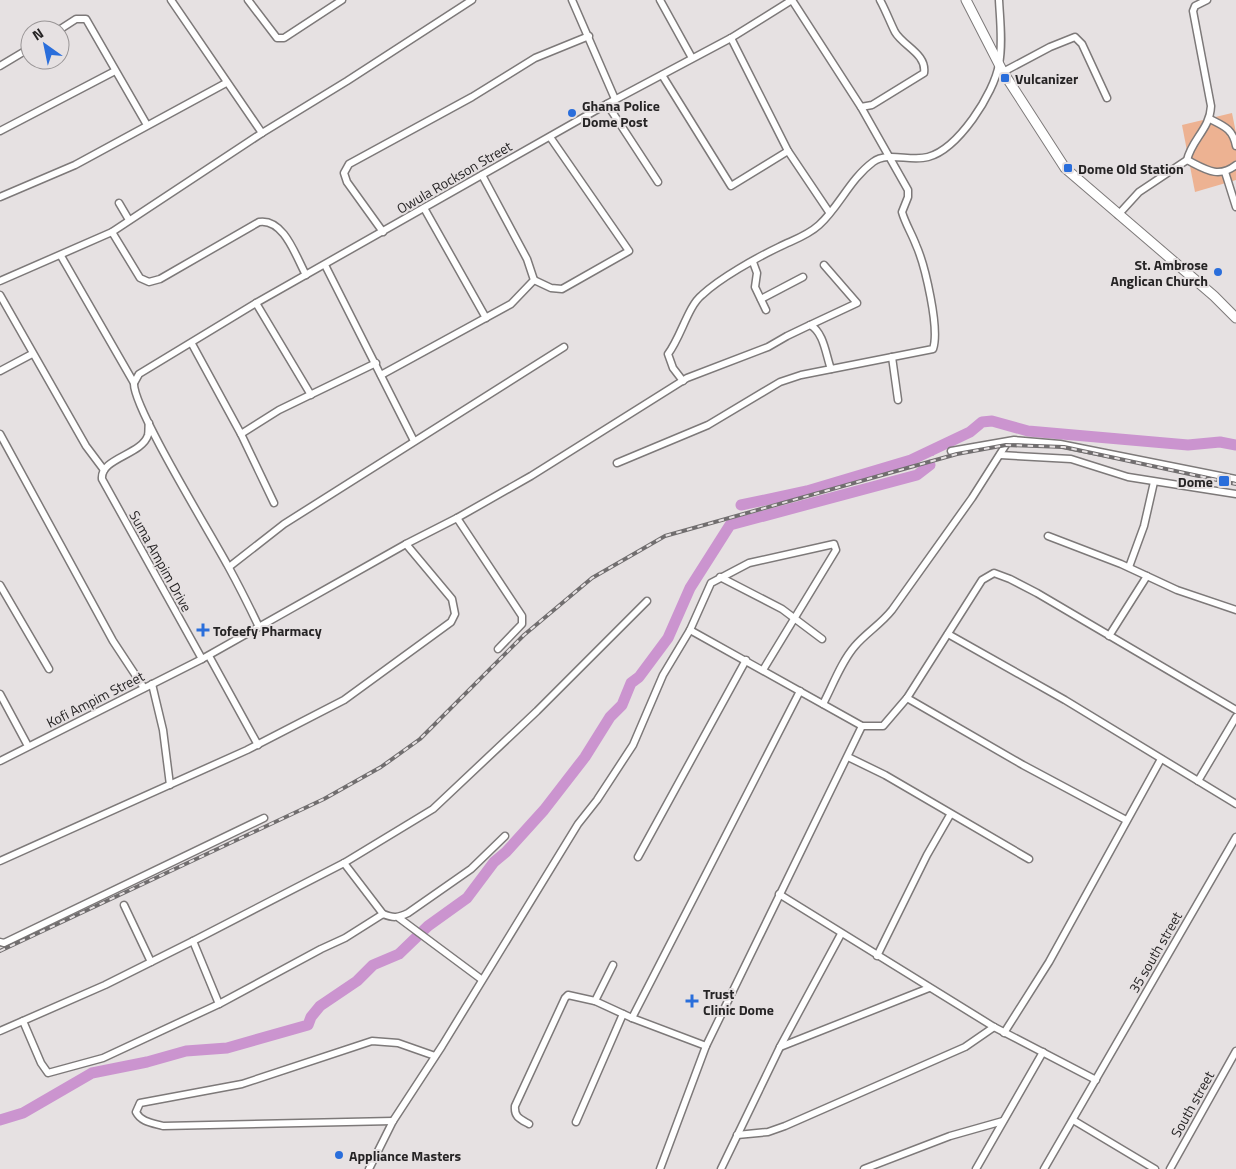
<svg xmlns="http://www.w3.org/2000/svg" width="1236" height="1169" font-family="'Titillium Web',sans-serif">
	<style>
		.green { fill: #edb292 }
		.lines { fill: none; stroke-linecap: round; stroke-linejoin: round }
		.stream { stroke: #cb94cf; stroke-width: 2 }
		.river { stroke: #cb94cf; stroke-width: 11 }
		.street-casing { stroke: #7d7979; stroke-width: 9 }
		.secondary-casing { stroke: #7d7979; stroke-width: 11 }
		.street { stroke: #fff; stroke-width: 6 }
		.secondary { stroke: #fff; stroke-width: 9 }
		.rail-casing { stroke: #716e6f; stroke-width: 4 }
		.rail { stroke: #e6e1e2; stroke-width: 2; stroke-dasharray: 5.5; stroke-linecap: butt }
		.poi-dot { fill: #2a6edb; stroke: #e6e1e2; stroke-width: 2 }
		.labels { text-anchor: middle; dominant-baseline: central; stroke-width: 4; stroke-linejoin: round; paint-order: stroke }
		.poi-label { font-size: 14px; font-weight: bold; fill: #262425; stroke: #e6e1e2; text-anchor: start }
		.street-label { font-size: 14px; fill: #262425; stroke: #e6e1e2 }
	</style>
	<rect width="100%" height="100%" fill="#e6e1e2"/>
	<polygon class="green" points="1232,113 1236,133 1236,180 1195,192 1182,125"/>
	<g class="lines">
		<polyline class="stream" points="928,451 933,455"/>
		<g class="river">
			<polyline points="741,505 807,491 911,460 970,432 982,422 992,421 1028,431 1188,445 1220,442 1236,445"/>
			<polyline points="0,1120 23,1113 92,1073 147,1062 186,1051 227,1048 308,1025 311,1017 320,1006 357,981 373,965 399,954 428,926 467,898 494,862 506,852 544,810 585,757 610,717 622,705 631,683 639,677 668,638 690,588 730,525 917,475 930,465"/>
		</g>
		<defs>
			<g id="street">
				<polyline points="171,0 262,133"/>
				<polyline points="248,0 277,38 284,38 342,0"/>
				<polyline points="572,0 615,99"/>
				<polyline points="660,0 692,58"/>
				<polyline points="59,30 76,19 86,19 147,125"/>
				<polyline points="731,38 788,151 829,212"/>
				<polyline points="0,66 30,48"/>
				<polyline points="1003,72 1050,47 1075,37 1082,44 1107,98"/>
				<polyline points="662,75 731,186 788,151"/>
				<polyline points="607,104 658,182"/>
				<path d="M861,107L872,105L924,73C927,54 903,46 895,32C890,22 886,11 880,0"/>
				<path d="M1210,119C1224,126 1233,129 1236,146"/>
				<polyline points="0,131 115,71"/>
				<path d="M1187,160C1205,169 1218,179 1236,165"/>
				<polyline points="1225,172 1236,207"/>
				<polyline points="0,197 75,165 226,83"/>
				<polyline points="119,203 129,220"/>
				<polyline points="424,208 486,318"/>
				<path d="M1118,215L1139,192L1187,160C1192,139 1210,129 1211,106L1193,11L1195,6L1207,0"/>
				<path d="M112,232L140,278L149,282L160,279L259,222C284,218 296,257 306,275"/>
				<polyline points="383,232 347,182 344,173 349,164 472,97 535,58 589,36"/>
				<path d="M61,256L134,383C132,406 212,536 228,566C239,586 249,606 259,627"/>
				<polyline points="753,262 757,273 755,287 766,310"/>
				<polyline points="325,265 414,441"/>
				<polyline points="534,280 551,288 562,289 629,251 550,137"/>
				<polyline points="0,281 112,232 262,133 347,81 472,0"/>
				<polyline points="0,295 86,446 104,470"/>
				<polyline points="761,299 803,277"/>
				<polyline points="256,303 311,395"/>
				<polyline points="810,325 857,303 824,265"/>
				<polyline points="192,344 241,434 274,503"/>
				<polyline points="892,357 898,400"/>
				<polyline points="0,371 32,354"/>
				<polyline points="381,375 511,304 534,280 527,259 482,175"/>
				<path d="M683,381L673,368L668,354C681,337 688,306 702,295C720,278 756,258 779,247C793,240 807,236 819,225C839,207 850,179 873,162C888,151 910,162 928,157C958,149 994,94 999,64C1003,44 1000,20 999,0"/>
				<polyline points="134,383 139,374 256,303 607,104 731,38 792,0"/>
				<path d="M149,423C148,427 149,431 148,435C142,455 100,458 102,479L202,659"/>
				<polyline points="0,434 113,641 144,688"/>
				<polyline points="241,434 279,410 376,363"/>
				<polyline points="951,451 1014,440 1060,444 1236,479"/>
				<polyline points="1000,455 1071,459 1128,477 1236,494"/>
				<path d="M617,463L708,425L780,382L801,375L933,349C940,329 925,265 916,245C912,234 905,223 902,212L908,197V190L861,107L792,0"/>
				<polyline points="457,518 522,616 522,624 498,649"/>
				<polyline points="1048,536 1121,564 1177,590 1236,610"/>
				<polyline points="229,567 284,524 564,347"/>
				<polyline points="1129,567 1144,526 1154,482"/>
				<polyline points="720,577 782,609 822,639"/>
				<polyline points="0,585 49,669"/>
				<polyline points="690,630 862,726 883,726 907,698 982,580 994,573 1010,579 1037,593 1236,710"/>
				<polyline points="948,634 1065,700 1236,804"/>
				<polyline points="1109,636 1147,576"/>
				<polyline points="209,656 258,745"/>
				<polyline points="152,684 163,730 170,785"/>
				<polyline points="0,694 28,746"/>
				<polyline points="907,698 1023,765 1126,820"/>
				<path d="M823,704C833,685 841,662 855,646C866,633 881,624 892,610L972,498L1007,443"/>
				<polyline points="848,757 885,775 1029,859"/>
				<path d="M0,761L202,659L406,544L457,518L531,476L687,378L768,347L787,336L810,325C824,332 826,356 831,369"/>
				<polyline points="1198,781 1236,717"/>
				<polyline points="638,857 746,660"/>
				<polyline points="0,861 247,750 344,700 451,622 455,614 452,599 406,544"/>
				<polyline points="344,863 383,914"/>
				<polyline points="779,894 994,1027 1096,1080"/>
				<polyline points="124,905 151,962"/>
				<polyline points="399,918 481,979"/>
				<polyline points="193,941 219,1004"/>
				<polyline points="0,942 4,943 264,818"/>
				<polyline points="877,956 927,855 950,815"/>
				<polyline points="595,1001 613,965"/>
				<polyline points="632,1018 800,691"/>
				<path d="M23,1021L41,1063L48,1073L103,1058L219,1004L321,949L345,938L383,914C393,918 398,918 408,913L471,869L505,836"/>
				<polyline points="0,1031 105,985 193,941 344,863 433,809 537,711 647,601"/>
				<polyline points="1004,1033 1049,962 1161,759"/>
				<polyline points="780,1047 929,988"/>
				<polyline points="1073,1120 1155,1169"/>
				<path d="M393,1121L163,1126C152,1123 141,1122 136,1112L140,1103L242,1084L372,1041L398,1043L435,1056"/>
				<polyline points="576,1122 623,1014"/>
				<path d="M529,1124C520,1119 514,1117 515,1106L565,998L568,995L595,1001L632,1018L706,1046"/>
				<polyline points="737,1135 768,1132 785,1126 965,1047 994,1027"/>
				<polyline points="369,1169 393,1121 442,1046 578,824 597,800 633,745 663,675 690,630 711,583 749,563 834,544 836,550 763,670"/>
				<polyline points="660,1169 706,1046 862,726"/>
				<polyline points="721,1169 780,1047 841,934"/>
				<polyline points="864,1169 950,1136 1003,1121"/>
				<polyline points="976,1169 1043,1052"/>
				<polyline points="1044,1169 1236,837"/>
				<polyline points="1170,1169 1236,1051"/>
			</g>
			<polyline id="secondary" points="966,0 1003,72 1065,168 1214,296 1236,318"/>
		</defs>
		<use href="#street" class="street-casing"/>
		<use href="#secondary" class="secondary-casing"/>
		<use href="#street" class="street"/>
		<use href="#secondary" class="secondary"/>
		<defs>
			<polyline id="rail" points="0,951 324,799 381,767 420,739 524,635 592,578 665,536 957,454 1006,445 1064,447 1236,484"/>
		</defs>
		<use href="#rail" class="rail-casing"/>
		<use href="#rail" class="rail"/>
	</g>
	<g class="poi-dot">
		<rect x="1000" y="73" width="10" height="10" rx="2.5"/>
		<circle cx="572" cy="113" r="5"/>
		<rect x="1063" y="163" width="10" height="10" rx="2.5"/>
		<circle cx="1218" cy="272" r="5"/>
		<rect x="1218" y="475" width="12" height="12" rx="2.5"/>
		<path d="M200.5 622.5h5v5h5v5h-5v5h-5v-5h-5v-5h5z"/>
		<path d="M689.5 993.5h5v5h5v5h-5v5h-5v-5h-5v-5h5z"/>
		<circle cx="339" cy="1155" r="5"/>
	</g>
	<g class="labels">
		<g class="poi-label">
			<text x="1015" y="78">Vulcanizer</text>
			<text x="582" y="105">Ghana Police<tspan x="582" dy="16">Dome Post</tspan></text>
			<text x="1078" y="168">Dome Old Station</text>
			<text x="1208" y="264" text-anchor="end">St. Ambrose<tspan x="1208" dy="16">Anglican Church</tspan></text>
			<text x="1213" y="481" text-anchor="end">Dome</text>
			<text x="213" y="630">Tofeefy Pharmacy</text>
			<text x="703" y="993">Trust<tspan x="703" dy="16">Clinic Dome</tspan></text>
			<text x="349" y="1155">Appliance Masters</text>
		</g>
		<g class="street-label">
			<text transform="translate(454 177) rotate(-30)">Owula Rockson Street</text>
			<text transform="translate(161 561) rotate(61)">Suma Ampim Drive</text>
			<text transform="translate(95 699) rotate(-27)">Kofi Ampim Street</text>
			<text transform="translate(1155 952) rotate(-60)">35 south street</text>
			<text transform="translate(1192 1104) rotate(-61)">South street</text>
		</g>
	</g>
	<g transform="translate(45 45) rotate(327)"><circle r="24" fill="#e6e1e2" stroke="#999596"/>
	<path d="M0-4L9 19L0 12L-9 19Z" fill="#2a6edb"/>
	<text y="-8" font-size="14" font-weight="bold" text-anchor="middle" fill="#262425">N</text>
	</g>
</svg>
